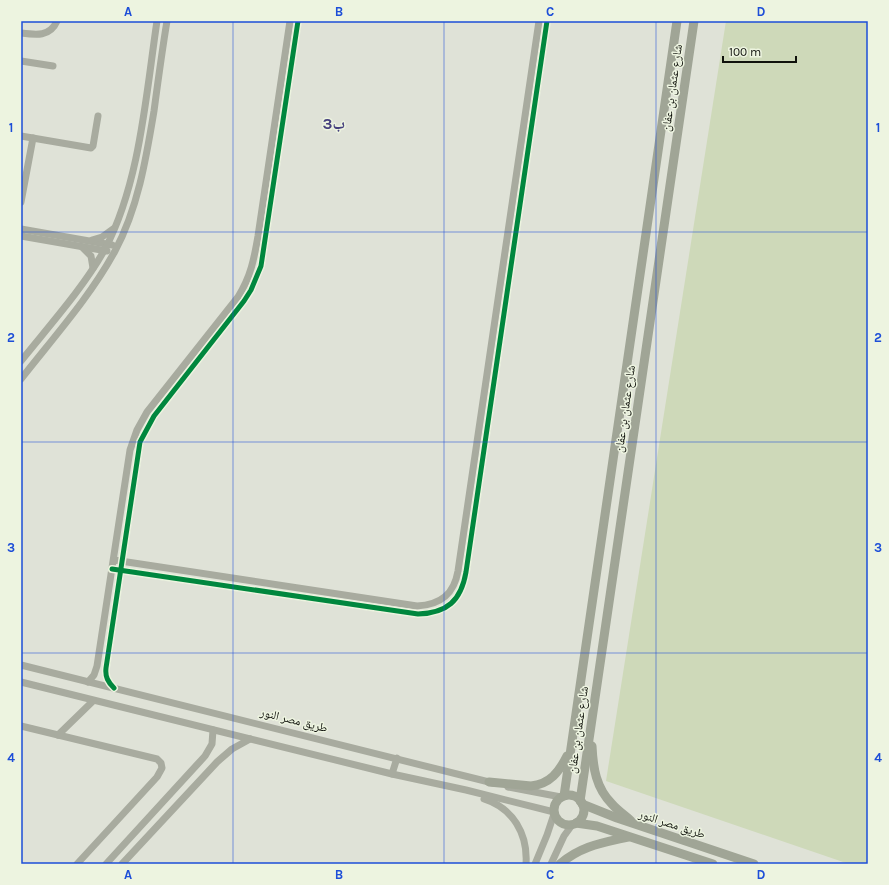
<svg xmlns="http://www.w3.org/2000/svg" width="889" height="885" font-family="Karla,'Noto Naskh Arabic',sans-serif">
	<style>
		.green { fill: #ced9b9 }
		.lines { fill: none; stroke-linecap: round; stroke-linejoin: round }
		.minor { stroke: #a8ab9f; stroke-width: 7 }
		.major { stroke: #a0a596; stroke-width: 9 }
		.cycleway-casing { stroke: #edf4e0; stroke-width: 8 }
		.cycleway { stroke: #00873e; stroke-width: 5 }
		.grid { fill: none; stroke: #1d4ed8; stroke-width: 1; stroke-opacity: 0.55 }
		.labels { text-anchor: middle; dominant-baseline: central; stroke-width: 3; stroke-linejoin: round; paint-order: stroke }
		.street-label { font-size: 12px; fill: #10120c; stroke: #edf4e0 }
		.district-label { font-size: 16px; font-weight: bold; fill: #46407d; stroke: #edf4e0 }
		.neatline { fill: none; stroke: #1d4ed8; stroke-width: 1.5 }
		.grid-label { font-size: 13px; text-anchor: middle; font-weight: bold; fill: #1d4ed8 }
	</style>
	<rect width="100%" height="100%" fill="#dfe2d7"/>
	<polygon class="green" points="726,21 868,21 868,864 849,864 606,781"/>
	<g class="lines">
		<g class="minor">
			<path d="M21,33C36,35 50,37 57,21"/>
			<polyline points="21,61 53,66"/>
			<polyline points="21,136 91,148 93,146 98,116"/>
			<polyline points="21,202 33,138"/>
			<polyline points="21,229 112,245"/>
			<polyline points="21,236 107,251"/>
			<polyline points="92,240 102,237 113,229"/>
			<polyline points="82,247 91,256 93,268"/>
			<path d="M21,361C49,326 84,287 105,249C140,183 146,94 157,21"/>
			<path d="M21,379C53,338 90,297 115,251C138,208 146,159 154,111C158,81 162,51 167,21"/>
			<path d="M114,560L417,606C441,605 454,594 458,571L539,21"/>
			<path d="M112,569L418,614C447,613 461,601 466,572L547,21"/>
			<polyline points="21,665 493,783"/>
			<polyline points="21,682 392,774 466,790 554,812"/>
			<path d="M88,682L94,675L97,666L130,450L137,430L147,412L238,297C251,276 254,259 258,236L290,21"/>
			<path d="M114,688C108,682 105,677 106,668L140,442L154,416L244,301L251,290L261,266L298,21"/>
			<polyline points="21,726 157,759 161,763 162,768 157,777 77,864"/>
			<polyline points="58,735 93,701"/>
			<polyline points="392,774 397,758"/>
			<polyline points="508,787 561,797"/>
			<path d="M484,799C513,808 528,834 526,864"/>
			<polyline points="106,864 205,756 212,744 213,730"/>
			<polyline points="122,864 217,762 232,749 250,739"/>
			<polyline points="535,864 547,835 554,814"/>
			<polyline points="551,864 564,836 572,825"/>
		</g>
		<g class="major">
			<path d="M592,746C593,768 596,788 612,804C618,811 625,815 631,821"/>
			<path d="M489,782L531,786C550,784 559,772 567,756"/>
			<circle cx="569" cy="810" r="15"/>
			<polyline points="564,796 677,21"/>
			<polyline points="580,801 694,21"/>
			<polyline points="582,804 617,818 754,864"/>
			<polyline points="576,823 597,826 713,864"/>
			<path d="M560,864C581,846 602,843 628,837"/>
		</g>
		<defs>
			<g id="cycleway">
				<path d="M112,569L418,614C447,613 461,601 466,572L547,21"/>
				<path d="M114,688C108,682 105,677 106,668L140,442L154,416L244,301L251,290L261,266L298,21"/>
			</g>
		</defs>
		<use href="#cycleway" class="cycleway-casing"/>
		<use href="#cycleway" class="cycleway"/>
	</g>
	<path class="grid" d="M233,21V864M444,21V864M656,21V864M21,232H868M21,442H868M21,653H868"/>
	<g class="labels">
		<g class="street-label">
			<text transform="translate(672 88) rotate(-82)">شارع عثمان بن عفان</text>
			<text transform="translate(625 409) rotate(-82)">شارع عثمان بن عفان</text>
			<text transform="translate(294 720) rotate(14)">طريق مصر النور</text>
			<text transform="translate(578 730) rotate(-82)">شارع عثمان بن عفان</text>
			<text transform="translate(672 824) rotate(18)">طريق مصر النور</text>
		</g>
		<g class="district-label">
			<text x="334" y="123">ب3</text>
		</g>
	</g>
	<rect width="889" height="885" fill="none" stroke="#edf4e0" stroke-width="44"/>
	<path d="M723 56v6h73v-6" fill="none" stroke="#10120c" stroke-width="2"/>
	<text x="729" y="56" font-size="12" fill="#10120c" stroke="#edf4e0" stroke-width="3" paint-order="stroke">100 m</text>
	<rect x="22" y="22" width="845" height="841" class="neatline"/>
	<g class="grid-label">
		<text x="128" y="16">A</text>
		<text x="339" y="16">B</text>
		<text x="550" y="16">C</text>
		<text x="761" y="16">D</text>
		<text x="11" y="132">1</text>
		<text x="878" y="132">1</text>
		<text x="11" y="342">2</text>
		<text x="878" y="342">2</text>
		<text x="11" y="552">3</text>
		<text x="878" y="552">3</text>
		<text x="11" y="762">4</text>
		<text x="878" y="762">4</text>
		<text x="128" y="879">A</text>
		<text x="339" y="879">B</text>
		<text x="550" y="879">C</text>
		<text x="761" y="879">D</text>
	</g>
</svg>
